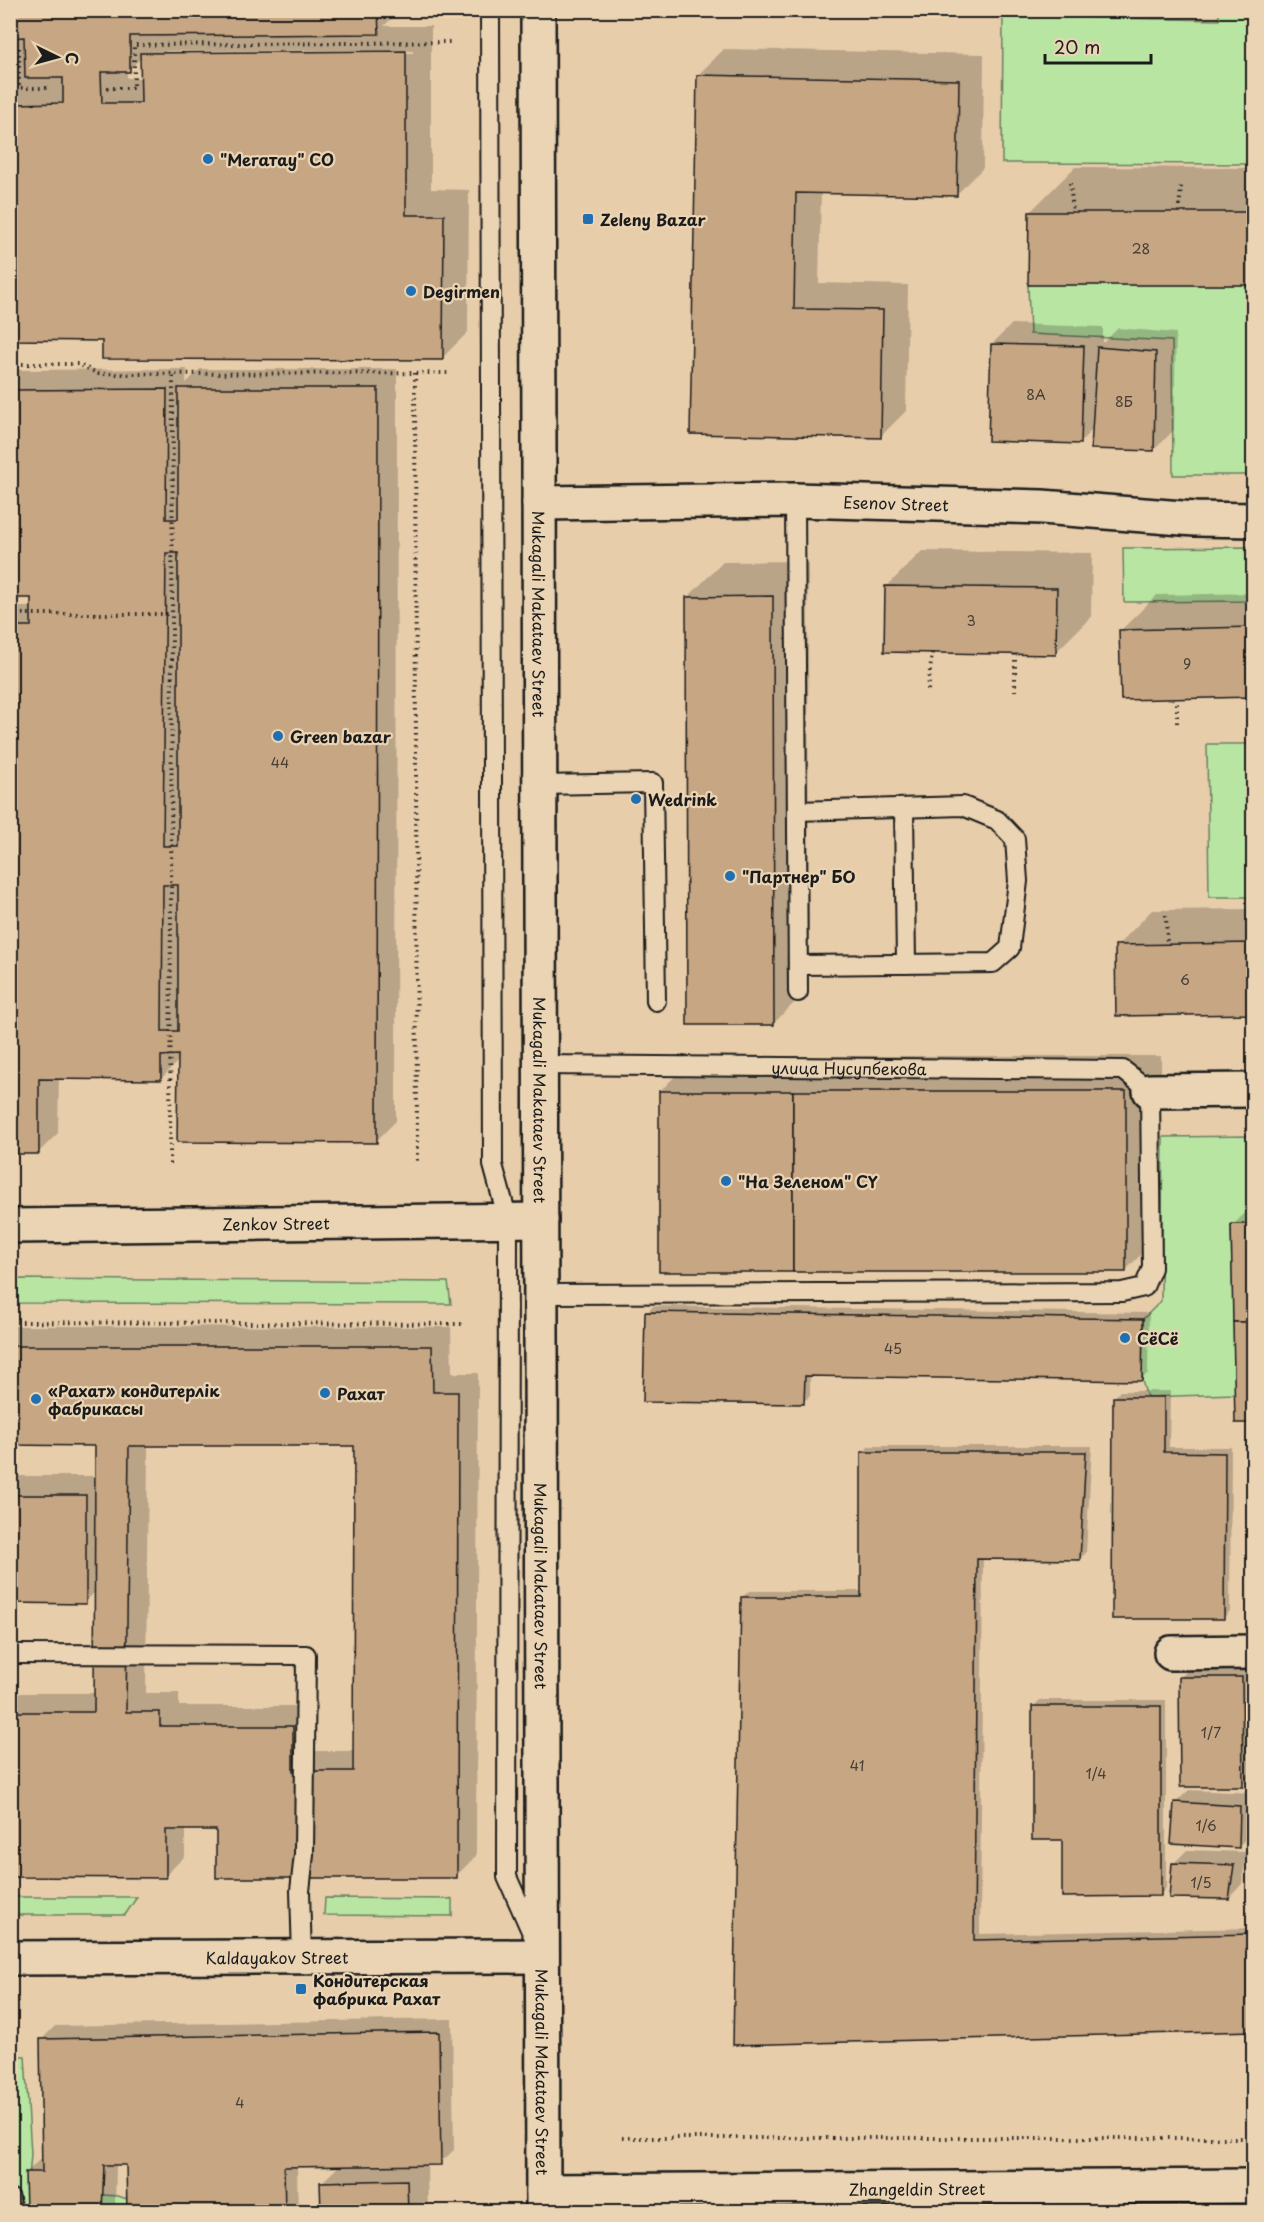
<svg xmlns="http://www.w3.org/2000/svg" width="1264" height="2222" font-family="'Playpen Sans',sans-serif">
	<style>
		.green { fill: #b9e5a3; stroke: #6a8060; stroke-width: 1.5 }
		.shadow { fill: #0003; fill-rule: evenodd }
		.building { fill: #c7a683; stroke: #1c1c1c; stroke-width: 1.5; fill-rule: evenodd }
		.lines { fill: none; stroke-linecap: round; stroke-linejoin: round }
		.lane-casing { stroke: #1c1c1c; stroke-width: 22 }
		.street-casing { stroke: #1c1c1c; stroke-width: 38 }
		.secondary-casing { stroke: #1c1c1c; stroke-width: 38 }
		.path { stroke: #1c1c1c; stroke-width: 4; stroke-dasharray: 1.5 4.5; stroke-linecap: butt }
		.lane { stroke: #ead4b3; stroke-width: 18 }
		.street { stroke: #ead4b3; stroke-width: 33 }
		.secondary { stroke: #ead4b3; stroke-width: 33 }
		.poi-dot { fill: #1f6fb2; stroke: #ead4b3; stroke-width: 2 }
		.labels { text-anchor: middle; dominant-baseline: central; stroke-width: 4.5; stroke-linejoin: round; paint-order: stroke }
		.number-label { font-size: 14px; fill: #473e36 }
		.poi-label { font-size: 16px; font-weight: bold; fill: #1c1c1c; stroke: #ead4b3; text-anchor: start }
		.street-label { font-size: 16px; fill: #1c1c1c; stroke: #ead4b3 }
	</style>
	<rect width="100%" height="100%" fill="#e8cdaa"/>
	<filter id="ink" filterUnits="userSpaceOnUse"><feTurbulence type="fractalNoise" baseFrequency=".0167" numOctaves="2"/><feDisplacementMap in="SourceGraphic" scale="12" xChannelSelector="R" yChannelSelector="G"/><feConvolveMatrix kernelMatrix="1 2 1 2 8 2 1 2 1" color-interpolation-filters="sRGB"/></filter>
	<g filter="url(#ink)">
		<g class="green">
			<polygon points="1219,11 1253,11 1253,164 1002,163 1003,16 1219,20"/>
			<polygon points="1028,285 1253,285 1253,475 1173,475 1172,341 1030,334"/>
			<polygon points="1253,547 1253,601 1124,602 1123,548"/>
			<polygon points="1207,744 1253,744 1253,897 1209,897"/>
			<polygon points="1253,1136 1253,1224 1231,1225 1235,1394 1147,1397 1142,1381 1143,1319 1161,1301 1163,1137"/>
			<polygon points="11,1279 448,1282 451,1304 11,1303"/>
			<polygon points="11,1897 137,1897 125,1915 11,1915"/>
			<polygon points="325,1898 452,1899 452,1916 324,1915"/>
			<polygon points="10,2056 25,2056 31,2154 28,2190 118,2196 164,2211 11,2211"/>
		</g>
		<g class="shadow">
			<path d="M10,10H400L384,26H431V189L469,190L468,332L442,358L103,339H10ZM413,50V53L166,54V51ZM141,58L142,78H127V70H129Z"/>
			<polygon points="724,49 984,54 983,168 957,194 821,192 819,283 908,285 906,411 880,437 691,433 698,75"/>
			<polygon points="1075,167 1254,168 1254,284 1030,212"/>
			<polygon points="1012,324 1103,327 1103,343 1118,328 1176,333 1174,430 1154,450 1093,429 1080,442 992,344"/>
			<polygon points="187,369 186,383 200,369 397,369 396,1121 376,1141 179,1060 161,1079 59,1078 58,1133 38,1153 10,1153 10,607 32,607 32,597 10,597 10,370"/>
			<polygon points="922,551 1092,553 1091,617 1055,653 887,586"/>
			<polygon points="808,561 809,988 773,1024 687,598 723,562"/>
			<polygon points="1254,593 1254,696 1121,630 1157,595"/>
			<polygon points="1254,909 1254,1013 1117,946 1152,910"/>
			<polygon points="696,1056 1161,1056 1161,1234 1126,1270 660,1091"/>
			<polygon points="1254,1204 1254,1421 1233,1225"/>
			<polygon points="653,1306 1149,1313 1148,1373 1141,1380 810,1375 810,1396 803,1402 647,1313"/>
			<path d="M10,1326L451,1327L452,1373H478L476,1856L456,1876L217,1829H185V1856L165,1876H10V1693H96V1591L85,1602H15V1607L10,1612V1476H97V1444H10ZM148,1444L355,1445V1751H312L313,1706H179V1693H146Z"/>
			<polygon points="1120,1391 1170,1391 1169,1447 1231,1447 1230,1611 1224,1617 1114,1398"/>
			<polygon points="869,1446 1092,1446 1086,1553 1079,1559 983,1558 980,1934 1254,1928 1254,2030 734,2044 742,1597 749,1591 862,1591 863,1453"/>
			<polygon points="1201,1657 1254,1657 1254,1774 1242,1786 1181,1677"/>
			<polygon points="1040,1700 1166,1700 1166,1888 1160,1895 1064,1839 1033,1707"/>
			<polygon points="1189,1790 1253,1793 1252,1833 1238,1847 1175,1803"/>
			<polygon points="1187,1850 1246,1852 1242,1884 1229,1898 1173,1864"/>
			<polygon points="452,2019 454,2150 440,2163 427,2163 428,2212 322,2212 321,2183 340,2165 297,2166 298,2212 129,2212 128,2163 116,2163 115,2212 28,2212 27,2172 40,2159 43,2159 42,2039 55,2026"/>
		</g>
		<g class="building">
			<polygon points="10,10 378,10 379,34 130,36 130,72 101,72 102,103 141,103 140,53 406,51 406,215 444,215 443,360 102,359 102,341 10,340 10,52 14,52 14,104 63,103 63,78 25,78 24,37 10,38"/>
			<polygon points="697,75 959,80 957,196 796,193 794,309 883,310 881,438 690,434"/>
			<polygon points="1029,212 1254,212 1254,285 1028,285"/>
			<polygon points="991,344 1084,346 1081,444 988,441"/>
			<polygon points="1097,347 1156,352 1154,451 1091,449"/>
			<path d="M178,388H378L377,1143L177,1142L178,1055L161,1056V1080L39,1079V1154H10V626H31V598H10V390L167,389L166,519H178ZM166,553H178V846H163ZM163,885H178V1031H162Z"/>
			<polygon points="885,586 1057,588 1056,655 884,652"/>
			<polygon points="773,596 774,1025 687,1025 686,597"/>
			<polygon points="1254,627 1254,697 1121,700 1119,630"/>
			<polygon points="1254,943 1254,1014 1116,1016 1115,945"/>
			<rect x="659" y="1091" width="134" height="181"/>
			<rect x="793" y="1091" width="333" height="181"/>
			<polygon points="1231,1224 1254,1224 1254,1322 1233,1322"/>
			<polygon points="645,1312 1143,1319 1142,1381 805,1376 804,1404 643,1402"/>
			<polygon points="1233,1322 1254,1322 1254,1423 1235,1423"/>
			<path d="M10,1346H432L433,1392H458L457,1878H216V1830H166V1878L10,1877V1712H94L95,1446L10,1445ZM129,1446H354L353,1771H293V1726H160V1712H126Z"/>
			<polygon points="1113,1397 1164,1397 1164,1452 1225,1453 1224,1619 1112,1619"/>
			<polygon points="861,1452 1086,1452 1080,1560 977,1559 974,1940 1254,1934 1254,2031 733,2045 741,1597 861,1597"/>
			<polygon points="10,1495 86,1495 86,1604 10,1603"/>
			<polygon points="1179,1677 1242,1677 1243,1787 1180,1787"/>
			<polygon points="1032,1706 1161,1706 1161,1896 1062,1897 1062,1840 1032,1840"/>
			<polygon points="1174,1802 1240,1806 1239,1848 1171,1844"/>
			<polygon points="1172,1863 1234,1865 1229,1899 1169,1898"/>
			<polygon points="439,2032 441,2165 284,2167 285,2212 127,2212 126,2165 104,2165 102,2212 26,2212 25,2172 42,2172 40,2039"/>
			<polygon points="407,2180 408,2212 321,2212 320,2182"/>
		</g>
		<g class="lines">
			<defs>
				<g id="lane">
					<polyline points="490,10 493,1165 508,1220 507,1877 536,1942"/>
					<polyline points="795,500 798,992"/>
					<polyline points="539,785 653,783 656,1001"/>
					<polyline points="904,808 906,964"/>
					<polyline points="797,811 963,806 997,820 1015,839 1018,881 1010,948 993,963 798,965"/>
					<path id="s1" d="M540,1065L1123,1070L1150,1091L1152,1268L1144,1287L1122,1292L541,1294"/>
					<polyline points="10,1654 306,1655 304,1854 300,1891 302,1957"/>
					<polyline points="10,2198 11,2212"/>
				</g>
				<g id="street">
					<path id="s2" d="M539,503L795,500L1042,507L1195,519L1254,520"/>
					<polyline points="1150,1091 1254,1090"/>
					<path id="s3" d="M10,1226L541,1220"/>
					<polyline points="1171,1653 1254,1652"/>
				</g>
				<g id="secondary">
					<path id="s4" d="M538,10L543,2212"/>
					<path id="s5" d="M10,1958L542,1956"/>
					<path id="s6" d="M543,2191L1254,2186"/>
				</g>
			</defs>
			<use href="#lane" class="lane-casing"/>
			<use href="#street" class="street-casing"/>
			<use href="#secondary" class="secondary-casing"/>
			<g class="path">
				<polyline points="10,45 19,45 19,88 49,88"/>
				<polyline points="107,88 134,88 134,45 454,42"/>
				<polyline points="1070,183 1073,211"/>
				<polyline points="1179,212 1181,184"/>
				<polyline points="10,364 78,364 99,374 450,373"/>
				<polyline points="415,373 417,1163"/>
				<polyline points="10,614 172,614"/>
				<polyline points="1015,654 1015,691"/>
				<polyline points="928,690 932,653"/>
				<polyline points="1177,723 1177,699"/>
				<polyline points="1166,915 1167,944"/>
				<polyline points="170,1164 173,374"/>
				<polyline points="10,1322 465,1324"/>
				<polyline points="622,2138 1254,2138"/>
			</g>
			<use href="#lane" class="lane"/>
			<use href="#street" class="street"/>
			<use href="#secondary" class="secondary"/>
		</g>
	</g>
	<g class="poi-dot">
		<circle cx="208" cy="159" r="6"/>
		<rect x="582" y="213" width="12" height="12" rx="3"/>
		<circle cx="411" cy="291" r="6"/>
		<circle cx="278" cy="736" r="6"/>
		<circle cx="636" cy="799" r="6"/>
		<circle cx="730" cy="876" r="6"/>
		<circle cx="726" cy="1181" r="6"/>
		<circle cx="1125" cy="1338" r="6"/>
		<circle cx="325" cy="1393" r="6"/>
		<circle cx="36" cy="1399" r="6"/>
		<rect x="295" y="1983" width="12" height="12" rx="3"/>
	</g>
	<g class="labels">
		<g class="number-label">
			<text x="1141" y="248">28</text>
			<text x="1036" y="394">8А</text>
			<text x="1124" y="401">8Б</text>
			<text x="971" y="620">3</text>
			<text x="1187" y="663">9</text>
			<text x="280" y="762">44</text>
			<text x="1185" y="979">6</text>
			<text x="893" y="1348">45</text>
			<text x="1211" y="1732">1/7</text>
			<text x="857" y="1765">41</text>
			<text x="1096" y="1773">1/4</text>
			<text x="1206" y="1825">1/6</text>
			<text x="1201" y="1882">1/5</text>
			<text x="240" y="2102">4</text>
		</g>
		<g class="poi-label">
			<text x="220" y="159">"Мегатау" СО</text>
			<text x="600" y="219">Zeleny Bazar</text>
			<text x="423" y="291">Degirmen</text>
			<text x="290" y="736">Green bazar</text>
			<text x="648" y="799">Wedrink</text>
			<text x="742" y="876">"Партнер" БО</text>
			<text x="738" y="1181">"На Зеленом" СҮ</text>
			<text x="1137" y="1338">СёСё</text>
			<text x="48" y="1390">«Рахат» кондитерлік<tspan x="48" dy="18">фабрикасы</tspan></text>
			<text x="337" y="1393">Рахат</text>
			<text x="313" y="1980">Кондитерская<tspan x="313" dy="18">фабрика Рахат</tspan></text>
		</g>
		<g class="street-label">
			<text stroke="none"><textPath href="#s2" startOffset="357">Esenov Street</textPath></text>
			<text stroke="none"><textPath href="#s4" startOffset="604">Mukagali Makataev Street</textPath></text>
			<text stroke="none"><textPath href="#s1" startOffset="309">улица Нусупбекова</textPath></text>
			<text stroke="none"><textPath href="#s4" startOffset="1090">Mukagali Makataev Street</textPath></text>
			<text stroke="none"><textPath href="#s3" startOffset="266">Zenkov Street</textPath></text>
			<text stroke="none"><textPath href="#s4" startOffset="1576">Mukagali Makataev Street</textPath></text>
			<text stroke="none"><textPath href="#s5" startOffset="267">Kaldayakov Street</textPath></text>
			<text stroke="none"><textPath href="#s4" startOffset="2062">Mukagali Makataev Street</textPath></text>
			<text stroke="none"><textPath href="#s6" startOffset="374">Zhangeldin Street</textPath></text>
		</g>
	</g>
	<rect width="1264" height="2222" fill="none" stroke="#ead4b3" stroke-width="36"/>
	<rect x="18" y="18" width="1228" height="2186" fill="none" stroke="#1c1c1c" stroke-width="2" filter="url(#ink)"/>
	<g transform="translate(57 57) rotate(95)" stroke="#ead4b3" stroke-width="4.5" paint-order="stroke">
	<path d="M0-4.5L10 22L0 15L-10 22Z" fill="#1c1c1c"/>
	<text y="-9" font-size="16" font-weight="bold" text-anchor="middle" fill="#1c1c1c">С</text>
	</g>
	<path d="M1045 54v9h106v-9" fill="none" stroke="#1c1c1c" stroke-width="3"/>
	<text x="1054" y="54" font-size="18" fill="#1c1c1c" stroke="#ead4b3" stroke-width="4.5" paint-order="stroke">20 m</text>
</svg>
